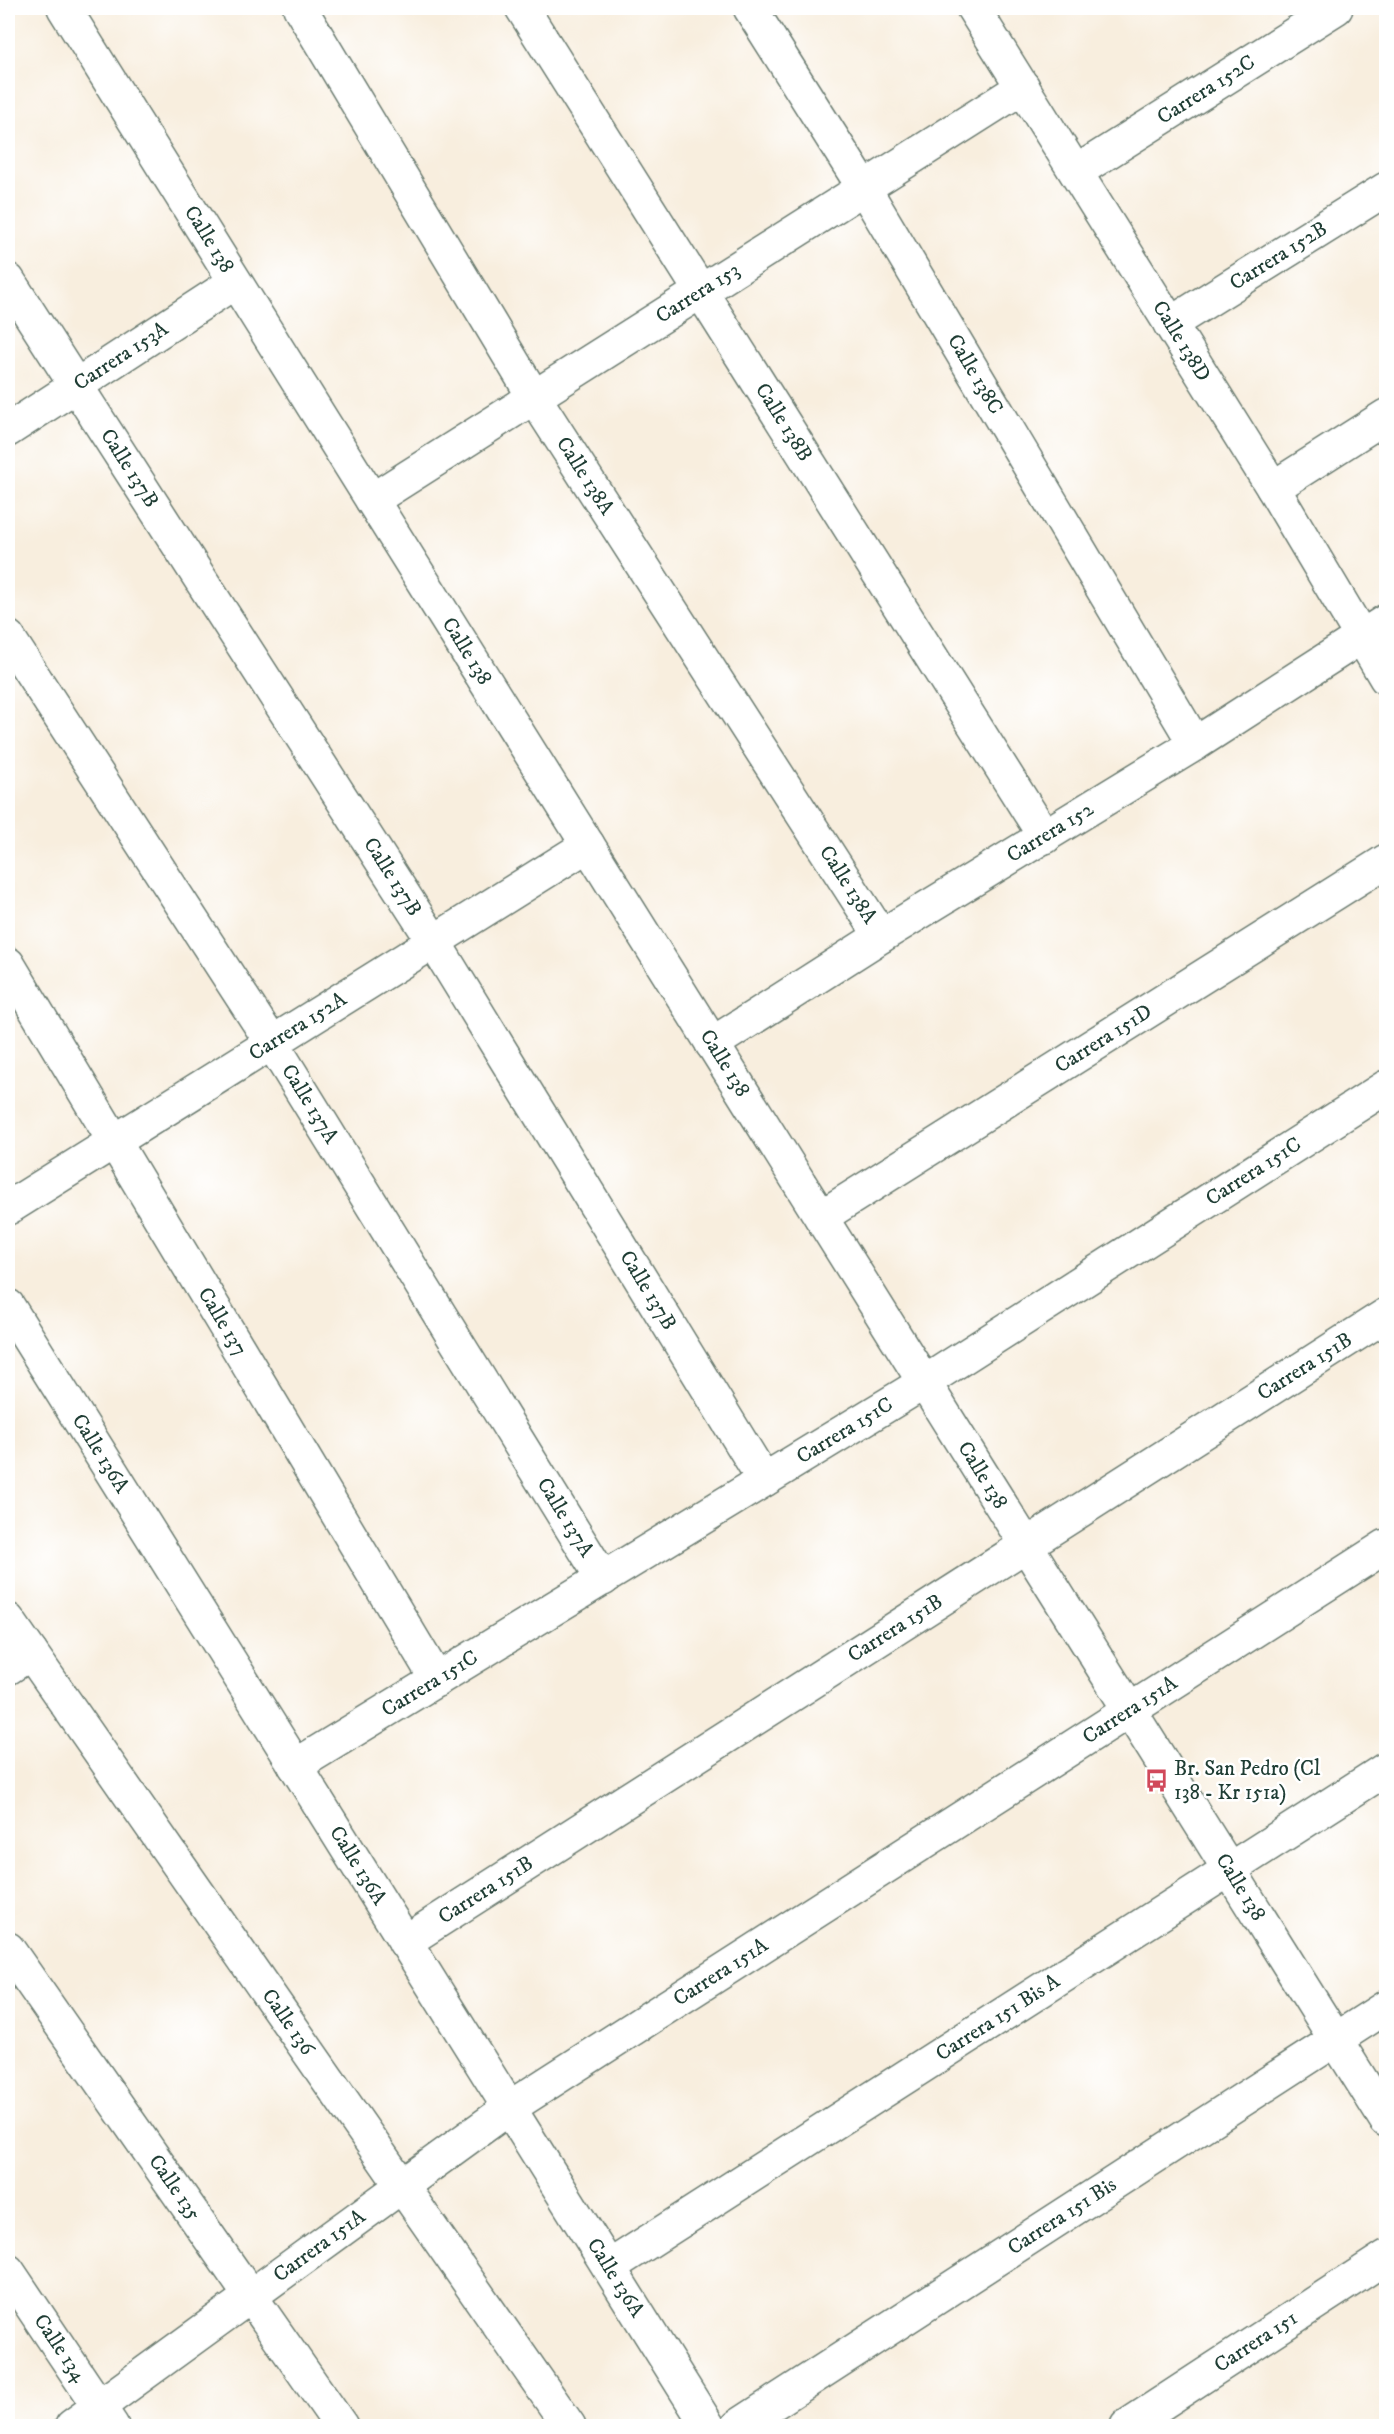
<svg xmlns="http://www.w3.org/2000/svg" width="1394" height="2434" font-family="'IM FELL DW Pica',serif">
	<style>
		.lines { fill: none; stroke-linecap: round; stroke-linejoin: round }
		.street-casing { stroke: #6b7b70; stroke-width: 36 }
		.secondary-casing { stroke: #6b7b70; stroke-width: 36 }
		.street { stroke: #fff; stroke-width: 33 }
		.secondary { stroke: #fff; stroke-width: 33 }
		.labels { text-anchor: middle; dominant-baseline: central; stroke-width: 5; stroke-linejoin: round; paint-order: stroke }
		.street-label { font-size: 21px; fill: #1f3d34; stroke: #fff }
		.poi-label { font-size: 21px; fill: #1f3d34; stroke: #fff; text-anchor: start }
	</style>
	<rect width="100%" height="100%" fill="#fff"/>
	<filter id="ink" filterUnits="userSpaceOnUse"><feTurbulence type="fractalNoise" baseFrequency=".0167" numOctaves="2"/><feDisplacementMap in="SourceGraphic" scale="12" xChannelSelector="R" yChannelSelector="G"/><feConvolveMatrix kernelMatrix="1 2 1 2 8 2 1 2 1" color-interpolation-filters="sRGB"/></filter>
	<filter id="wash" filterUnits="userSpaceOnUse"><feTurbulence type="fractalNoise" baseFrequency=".008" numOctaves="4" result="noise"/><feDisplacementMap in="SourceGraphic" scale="24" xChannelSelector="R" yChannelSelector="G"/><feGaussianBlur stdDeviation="1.35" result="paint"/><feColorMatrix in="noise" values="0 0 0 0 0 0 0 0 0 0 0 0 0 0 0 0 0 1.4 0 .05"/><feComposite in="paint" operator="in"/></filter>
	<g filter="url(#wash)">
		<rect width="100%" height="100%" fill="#f8eede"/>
	</g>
	<g filter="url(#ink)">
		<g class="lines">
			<defs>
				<g id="street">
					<path id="s1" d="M300,8L534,397L881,936"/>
					<path id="s2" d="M522,8L1045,837"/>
					<path id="s3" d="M750,8L864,188L1195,744"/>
					<path id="s4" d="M973,8L1273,488L1386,678"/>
					<path id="s5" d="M1076,172L1336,8"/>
					<path id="s6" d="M8,280L434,942L764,1480"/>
					<path id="s7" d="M1170,324L1386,189"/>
					<path id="s8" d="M8,430L235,282"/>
					<polyline points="1273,488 1386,416"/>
					<path id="s9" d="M372,500L1023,87"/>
					<path id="s10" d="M8,637L272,1043L603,1579"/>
					<path id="s11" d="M8,964L437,1680"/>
					<path id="s12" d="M712,1044L881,936L1195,744L1386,621"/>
					<path id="s13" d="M8,1208L588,845"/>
					<path id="s14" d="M821,1217L1386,861"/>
					<path id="s15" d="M8,1306L708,2426"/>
					<path id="s16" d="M8,1620L569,2426"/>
					<polyline points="8,1668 31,1653"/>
					<path id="s17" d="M295,1766L925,1382L1386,1087"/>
					<path id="s18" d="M405,1942L1386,1315"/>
					<path id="s19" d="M8,1949L341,2426"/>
					<path id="s20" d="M609,2267L1386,1769"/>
					<path id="s21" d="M8,2271L112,2426"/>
					<path id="s22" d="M72,2426L509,2108L1386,1546"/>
					<path id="s23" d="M738,2426L1386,2007"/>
					<path id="s24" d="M1127,2426L1386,2257"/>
				</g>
				<g id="secondary">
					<path id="s25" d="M64,8L1386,2120"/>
				</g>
			</defs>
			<use href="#street" class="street-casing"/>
			<use href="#secondary" class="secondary-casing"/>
			<use href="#street" class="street"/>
			<use href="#secondary" class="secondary"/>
		</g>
	</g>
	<defs>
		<symbol id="bus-bare" viewBox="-9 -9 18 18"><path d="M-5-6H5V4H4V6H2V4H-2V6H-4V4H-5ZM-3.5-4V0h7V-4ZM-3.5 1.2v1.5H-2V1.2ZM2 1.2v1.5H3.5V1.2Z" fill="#d1495b" stroke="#fff" stroke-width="2.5" paint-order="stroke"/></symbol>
	</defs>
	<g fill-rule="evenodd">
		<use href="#bus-bare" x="1140" y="1764" width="33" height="33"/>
	</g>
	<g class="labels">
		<g class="street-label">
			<text stroke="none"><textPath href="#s5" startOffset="154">Carrera 152C</textPath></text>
			<text stroke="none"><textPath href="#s25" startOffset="273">Calle 138</textPath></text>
			<text stroke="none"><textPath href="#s7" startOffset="128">Carrera 152B</textPath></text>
			<text stroke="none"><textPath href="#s9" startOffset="386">Carrera 153</textPath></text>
			<text stroke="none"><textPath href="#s4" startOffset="393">Calle 138D</textPath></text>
			<text stroke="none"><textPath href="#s8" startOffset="135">Carrera 153A</textPath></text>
			<text stroke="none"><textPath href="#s3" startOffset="430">Calle 138C</textPath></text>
			<text stroke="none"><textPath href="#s2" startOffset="490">Calle 138B</textPath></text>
			<text stroke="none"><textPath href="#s6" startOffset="224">Calle 137B</textPath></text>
			<text stroke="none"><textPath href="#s1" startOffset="548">Calle 138A</textPath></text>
			<text stroke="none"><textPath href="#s25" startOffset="759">Calle 138</textPath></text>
			<text stroke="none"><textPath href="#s12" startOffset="399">Carrera 152</textPath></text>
			<text stroke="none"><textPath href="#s6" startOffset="710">Calle 137B</textPath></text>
			<text stroke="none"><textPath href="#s1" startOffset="1034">Calle 138A</textPath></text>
			<text stroke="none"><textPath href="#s13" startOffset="342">Carrera 152A</textPath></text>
			<text stroke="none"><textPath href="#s14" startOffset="334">Carrera 151D</textPath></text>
			<text stroke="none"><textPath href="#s25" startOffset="1245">Calle 138</textPath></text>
			<text stroke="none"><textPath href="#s10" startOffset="556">Calle 137A</textPath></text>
			<text stroke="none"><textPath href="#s17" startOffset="1128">Carrera 151C</textPath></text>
			<text stroke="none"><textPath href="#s6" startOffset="1196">Calle 137B</textPath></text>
			<text stroke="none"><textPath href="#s11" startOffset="417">Calle 137</textPath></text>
			<text stroke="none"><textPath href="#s18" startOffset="1068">Carrera 151B</textPath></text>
			<text stroke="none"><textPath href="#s17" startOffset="644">Carrera 151C</textPath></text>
			<text stroke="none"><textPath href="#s15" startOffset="174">Calle 136A</textPath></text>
			<text stroke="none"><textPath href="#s25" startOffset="1731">Calle 138</textPath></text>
			<text stroke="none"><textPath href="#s10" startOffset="1042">Calle 137A</textPath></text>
			<text stroke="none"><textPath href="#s18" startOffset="582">Carrera 151B</textPath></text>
			<text stroke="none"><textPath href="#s17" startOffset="158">Carrera 151C</textPath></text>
			<text stroke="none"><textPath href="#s22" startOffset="1278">Carrera 151A</textPath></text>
			<text stroke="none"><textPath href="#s15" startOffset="660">Calle 136A</textPath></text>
			<text stroke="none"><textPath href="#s25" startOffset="2217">Calle 138</textPath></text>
			<text stroke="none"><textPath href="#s18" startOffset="96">Carrera 151B</textPath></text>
			<text stroke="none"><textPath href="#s22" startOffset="792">Carrera 151A</textPath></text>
			<text stroke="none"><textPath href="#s20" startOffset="462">Carrera 151 Bis A</textPath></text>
			<text stroke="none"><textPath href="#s16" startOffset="490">Calle 136</textPath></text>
			<text stroke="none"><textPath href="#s19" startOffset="291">Calle 135</textPath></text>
			<text stroke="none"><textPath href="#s23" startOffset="386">Carrera 151 Bis</textPath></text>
			<text stroke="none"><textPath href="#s22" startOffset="306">Carrera 151A</textPath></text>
			<text stroke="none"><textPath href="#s15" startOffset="1146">Calle 136A</textPath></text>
			<text stroke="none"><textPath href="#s24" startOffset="154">Carrera 151</textPath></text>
			<text stroke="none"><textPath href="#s21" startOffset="93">Calle 134</textPath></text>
		</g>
		<g class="poi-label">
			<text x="1174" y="1769">Br. San Pedro (Cl<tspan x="1174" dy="24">138 - Kr 151a)</tspan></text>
		</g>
	</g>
	<rect width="1394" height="2434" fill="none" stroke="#fff" stroke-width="30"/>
</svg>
